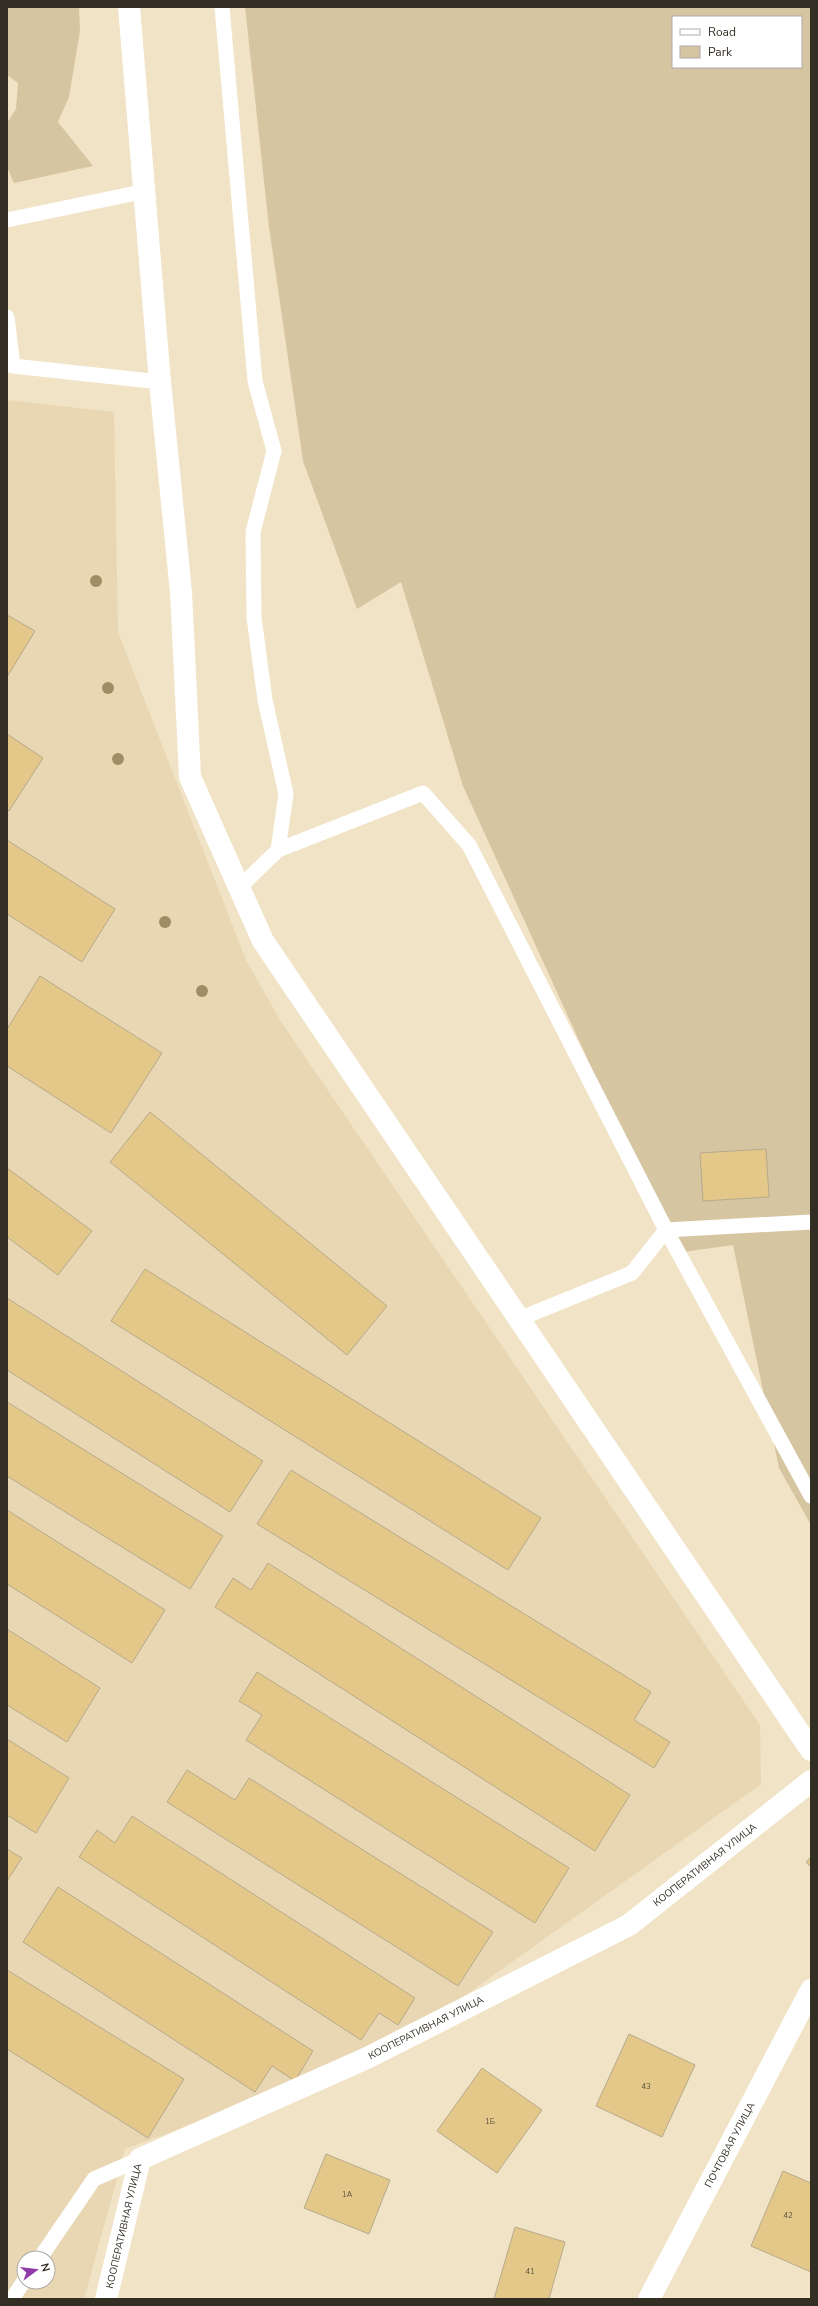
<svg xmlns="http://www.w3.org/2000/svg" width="818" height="2306" font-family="'Nunito Sans',sans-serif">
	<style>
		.built { fill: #e8d7b2; fill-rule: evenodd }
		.green { fill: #d6c5a1; fill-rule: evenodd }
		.building { fill: #e4c88a; stroke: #b6a98d }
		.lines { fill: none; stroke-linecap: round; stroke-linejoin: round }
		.service { stroke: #fff; stroke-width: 15 }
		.minor { stroke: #fff; stroke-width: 22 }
		.tertiary { stroke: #fff; stroke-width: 22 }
		.tree { fill: #9e8d65 }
		.labels { text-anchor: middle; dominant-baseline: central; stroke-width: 3; stroke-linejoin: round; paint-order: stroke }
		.number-label { font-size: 8px; fill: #5f543d }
		.street-label { font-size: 10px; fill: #332e23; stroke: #fff }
	</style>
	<rect width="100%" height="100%" fill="#f1e3c5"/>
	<path class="built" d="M7,400L114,412L118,632L246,960L280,1020L760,1725L761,1784L453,2004L275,2093L125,2149L84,2299H7ZM24,2258H48V2282H24Z"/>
	<g class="green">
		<polygon points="7,7 79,7 80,31 69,97 58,122 93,166 14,183 7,167 7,123 16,109 18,83 7,75"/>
		<path d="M245,7H811V1525L779,1468L733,1245L676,1253L463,786L401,582L357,609L303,461L269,227ZM673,17H801V67H673Z"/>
	</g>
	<g class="building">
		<polygon points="7,615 35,631 7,677"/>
		<polygon points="7,734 43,758 9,811 7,810"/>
		<polygon points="7,840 115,909 82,962 7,914"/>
		<polygon points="40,976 162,1053 111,1133 7,1066 7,1029"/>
		<polygon points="150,1112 387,1306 347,1355 110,1162"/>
		<polygon points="766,1149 769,1197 703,1201 700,1153"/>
		<polygon points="7,1168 92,1231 58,1275 7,1237"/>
		<polygon points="145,1269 541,1518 508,1570 111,1321"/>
		<polygon points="7,1298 263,1461 230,1512 7,1370"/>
		<polygon points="7,1402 223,1536 190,1589 7,1476"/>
		<polygon points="291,1470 651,1692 634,1720 670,1742 654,1768 257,1524"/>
		<polygon points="7,1510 165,1610 132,1663 7,1584"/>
		<polygon points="268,1563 630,1795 595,1851 215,1607 233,1578 251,1590"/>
		<polygon points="7,1629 100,1688 67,1742 7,1705"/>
		<polygon points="257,1672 569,1868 535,1923 246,1740 262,1715 239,1701"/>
		<polygon points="7,1739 69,1778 36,1833 7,1815"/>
		<polygon points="187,1770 235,1800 249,1778 493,1932 458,1986 167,1802"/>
		<polygon points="132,1816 415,1998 398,2025 379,2013 361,2040 79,1857 97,1830 115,1843"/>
		<polygon points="7,1849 22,1858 7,1881"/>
		<polygon points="811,1857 811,1867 806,1862"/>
		<polygon points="58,1887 313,2051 295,2081 272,2066 255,2092 23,1942"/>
		<polygon points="7,1970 184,2079 148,2138 7,2049"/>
		<polygon points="629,2034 695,2065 662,2137 596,2106"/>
		<polygon points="482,2068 542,2110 497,2173 437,2131"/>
		<polygon points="326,2154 390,2180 369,2234 304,2208"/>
		<polygon points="783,2171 811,2183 811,2272 751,2246"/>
		<polygon points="515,2227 565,2242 549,2299 494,2299"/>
	</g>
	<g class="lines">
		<g class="service">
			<polyline points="222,7 255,381 274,451 253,532 254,617 265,700 286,794 278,850 239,888"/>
			<polyline points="7,220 146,191"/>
			<polyline points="7,317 13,366 160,382"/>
			<polyline points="278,850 423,793 469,845 666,1230 632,1273 519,1319"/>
			<polyline points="811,1222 666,1230 811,1496"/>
			<polyline points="40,2258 94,2179 140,2159"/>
			<polyline points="12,2299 24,2281"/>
		</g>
		<g class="minor">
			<polyline points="106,2299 140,2159 367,2058 629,1925 811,1781"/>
			<polyline points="649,2299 811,1990"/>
		</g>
		<polyline class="tertiary" points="129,7 160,382 181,592 190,777 263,941 811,1750"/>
	</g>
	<g class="tree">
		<circle cx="96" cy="581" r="6"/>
		<circle cx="108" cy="688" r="6"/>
		<circle cx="118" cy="759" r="6"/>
		<circle cx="165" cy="922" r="6"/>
		<circle cx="202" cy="991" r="6"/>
	</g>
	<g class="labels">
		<g class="number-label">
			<text x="646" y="2086">43</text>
			<text x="490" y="2121">1Б</text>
			<text x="347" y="2194">1А</text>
			<text x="788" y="2215">42</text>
			<text x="530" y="2271">41</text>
		</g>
		<g class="street-label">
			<text transform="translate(705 1865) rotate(-38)">КООПЕРАТИВНАЯ УЛИЦА</text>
			<text transform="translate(426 2028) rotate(-27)">КООПЕРАТИВНАЯ УЛИЦА</text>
			<text transform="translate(730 2145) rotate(-62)">ПОЧТОВАЯ УЛИЦА</text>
			<text transform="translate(124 2226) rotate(-77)">КООПЕРАТИВНАЯ УЛИЦА</text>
		</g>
	</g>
	<rect width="818" height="2306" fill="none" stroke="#332e23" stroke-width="16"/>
	<rect x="672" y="16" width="130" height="52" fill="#ffffff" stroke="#adaba7"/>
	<rect x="680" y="29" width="20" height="6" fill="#ffffff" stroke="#adaba7"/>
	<text x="708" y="36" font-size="12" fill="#332e23">Road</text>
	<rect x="680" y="46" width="20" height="12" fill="#d6c5a1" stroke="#adaba7"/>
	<text x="708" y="56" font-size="12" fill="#332e23">Park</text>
	<g transform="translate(36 2270) rotate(75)"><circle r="19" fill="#ffffff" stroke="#adaba7"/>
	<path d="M0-3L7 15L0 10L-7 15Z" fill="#923ca9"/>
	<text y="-6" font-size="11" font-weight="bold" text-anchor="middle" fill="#332e23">N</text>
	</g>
</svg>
